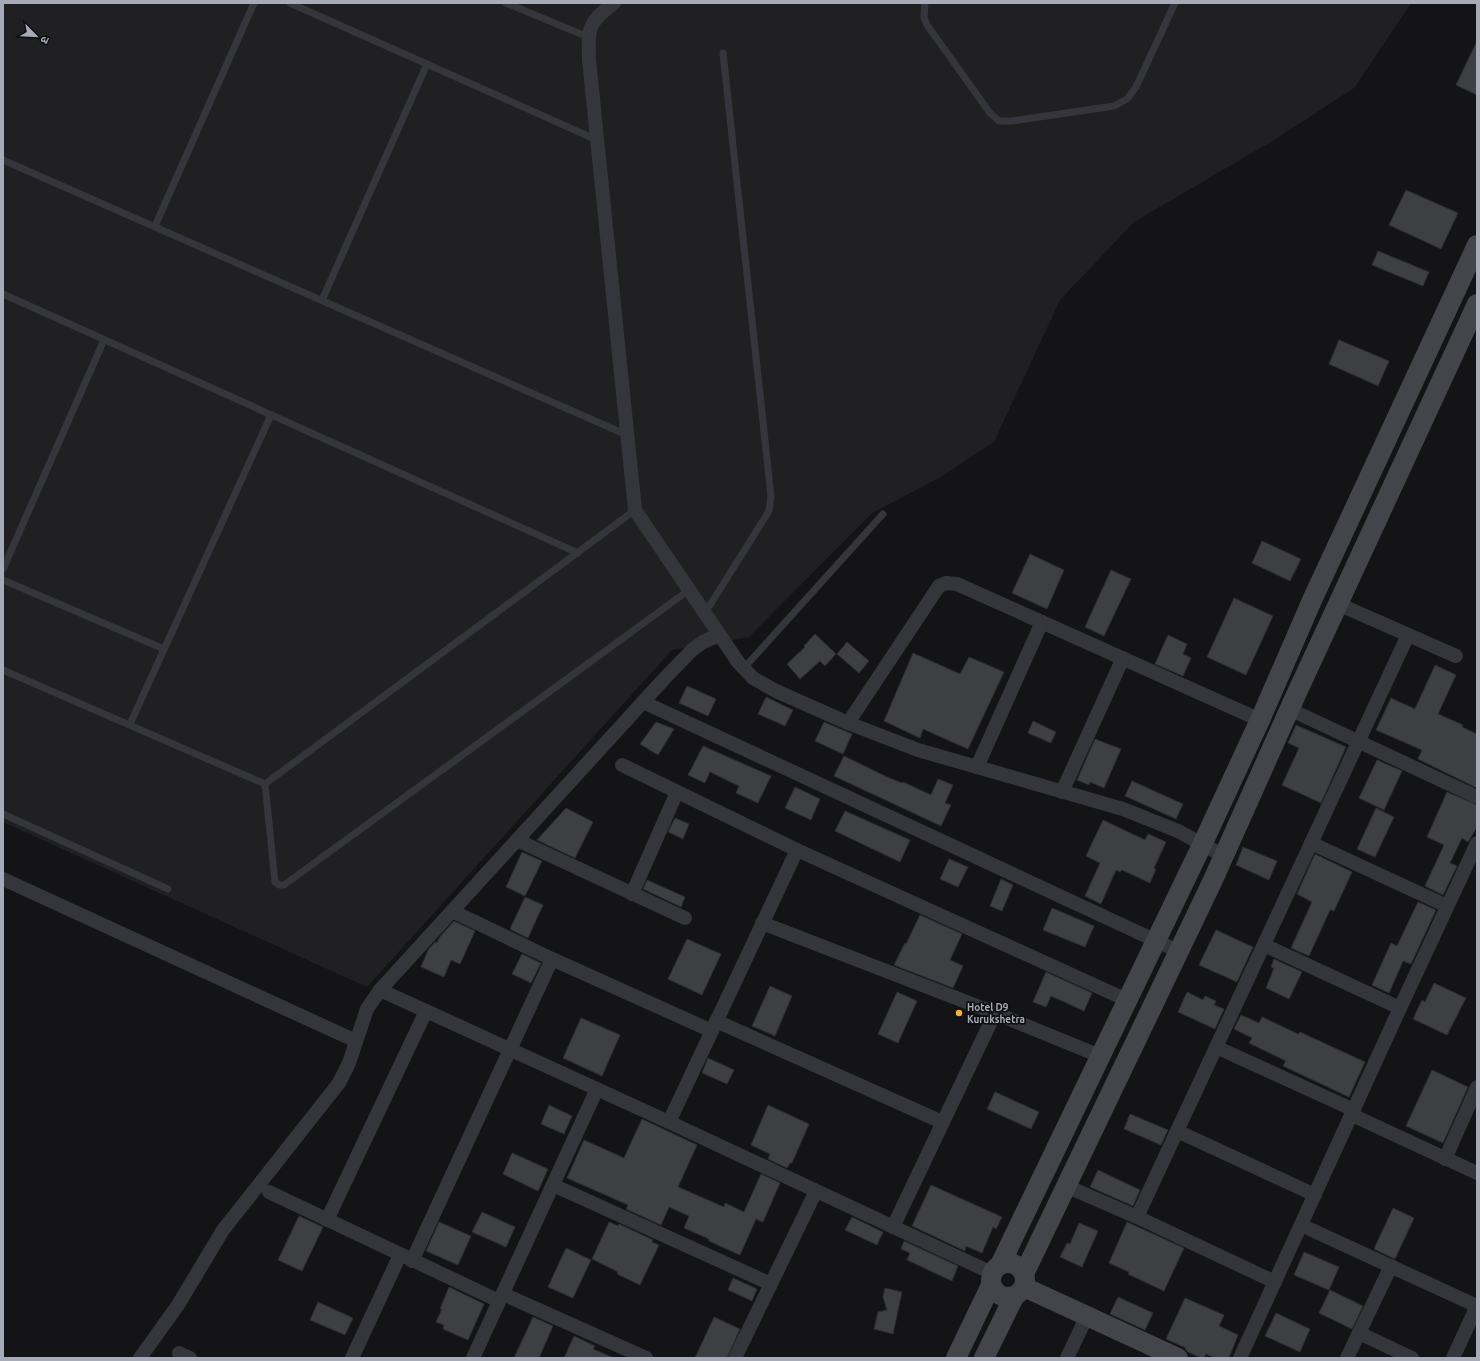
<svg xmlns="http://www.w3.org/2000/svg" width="1480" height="1361" font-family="Ubuntu,'Noto Sans Devanagari',sans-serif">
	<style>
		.built { fill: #202023 }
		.building { fill: #3e3f43; stroke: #2e2e32 }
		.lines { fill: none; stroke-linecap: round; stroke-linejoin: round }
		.lane { stroke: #35363b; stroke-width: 7 }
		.street { stroke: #35363b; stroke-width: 14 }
		.secondary { stroke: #43454b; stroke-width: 20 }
		.poi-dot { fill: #f4b22e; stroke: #0f0f11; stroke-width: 1.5 }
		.labels { text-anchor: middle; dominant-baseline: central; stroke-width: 3.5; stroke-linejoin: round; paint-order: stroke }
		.poi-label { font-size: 10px; font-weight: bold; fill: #a6abb7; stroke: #0f0f11; text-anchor: start }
	</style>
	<rect width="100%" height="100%" fill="#141416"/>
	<polygon class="built" points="3,3 1411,3 1354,88 1276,139 1134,222 1060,300 994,442 941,477 872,513 749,637 672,650 367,987 3,822"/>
	<g class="building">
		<polygon points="1477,41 1477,95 1456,85"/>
		<polygon points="1406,190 1458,213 1441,249 1389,225"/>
		<polygon points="1378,251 1429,272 1423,286 1372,265"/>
		<polygon points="1339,340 1389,361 1378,386 1329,364"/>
		<polygon points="1262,541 1301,559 1290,581 1252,563"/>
		<polygon points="1030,554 1064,570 1047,609 1012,593"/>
		<polygon points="1111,570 1131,579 1104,636 1085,627"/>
		<polygon points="1234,598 1273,616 1246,675 1207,657"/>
		<polygon points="815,634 836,654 825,666 820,661 800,679 787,664 805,647 804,646"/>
		<polygon points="1168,635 1187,644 1183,654 1191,658 1183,676 1155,664"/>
		<polygon points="847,642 869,661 859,673 837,654"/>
		<polygon points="913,653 960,674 969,657 1004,672 968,749 923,729 920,738 884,721"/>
		<polygon points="1435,665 1456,675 1438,714 1463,725 1462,727 1477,734 1477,788 1418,759 1422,750 1376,730 1391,698 1415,709"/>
		<polygon points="687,686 716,699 708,716 679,703"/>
		<polygon points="766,697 793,710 785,726 758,714"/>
		<polygon points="1033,721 1056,732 1051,743 1028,733"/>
		<polygon points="656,722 674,729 658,755 640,744"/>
		<polygon points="824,722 852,734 843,754 815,741"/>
		<polygon points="1296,725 1346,747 1321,803 1282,785 1299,748 1288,743"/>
		<polygon points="1095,739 1121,749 1104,788 1090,782 1089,785 1077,780"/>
		<polygon points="703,746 771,776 758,803 736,793 739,786 710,772 705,783 688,775"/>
		<polygon points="844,756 887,777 902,783 903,782 931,795 938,779 953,785 945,803 951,805 941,826 834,776"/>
		<polygon points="1377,760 1402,771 1384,810 1359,798"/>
		<polygon points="1132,781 1183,804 1176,819 1125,796"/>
		<polygon points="795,787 820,799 811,820 785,808"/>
		<polygon points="1447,792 1477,805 1477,827 1468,842 1462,838 1450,863 1457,866 1443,895 1425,886 1444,845 1427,837"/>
		<polygon points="566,808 593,822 575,858 537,840"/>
		<polygon points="1376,808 1394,817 1375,857 1357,849"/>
		<polygon points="845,811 910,840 900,862 835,831"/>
		<polygon points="675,818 689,824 683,839 668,832"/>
		<polygon points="1103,820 1145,840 1148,834 1166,842 1154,868 1156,869 1150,883 1122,870 1120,872 1116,870 1101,904 1085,896 1100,863 1086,856"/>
		<polygon points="1243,847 1277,861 1269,880 1236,865"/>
		<polygon points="522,852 542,861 525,896 506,887"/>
		<polygon points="1315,854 1352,872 1334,911 1330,910 1309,956 1291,948 1312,902 1297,894"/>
		<polygon points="949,859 968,867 958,887 940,879"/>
		<polygon points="1001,879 1013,885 1002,911 990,906"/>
		<polygon points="647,880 685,897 681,907 643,889"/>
		<polygon points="525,897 543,905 528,938 510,929"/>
		<polygon points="1418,902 1436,910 1411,964 1403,961 1389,993 1372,985 1391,943 1397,946"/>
		<polygon points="1052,908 1094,926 1085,947 1043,930"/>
		<polygon points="920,915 962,934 950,960 963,966 953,988 894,965 905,943 906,944"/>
		<polygon points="454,921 475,931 460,964 451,960 444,977 421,967 428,950 435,942 437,943 439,938"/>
		<polygon points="1216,930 1253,947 1237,982 1199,965"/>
		<polygon points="687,939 721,954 702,995 668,979"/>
		<polygon points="522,954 541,963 531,983 512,974"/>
		<polygon points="1274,959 1302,972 1289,999 1266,988 1274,968 1271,967"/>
		<polygon points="1046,972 1092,993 1084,1011 1051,996 1046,1007 1033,1002"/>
		<polygon points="1434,983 1466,998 1447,1035 1413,1019 1422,1000 1425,1002"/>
		<polygon points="770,986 792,996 775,1036 752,1026"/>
		<polygon points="897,992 917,1001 898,1043 878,1034"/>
		<polygon points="1187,992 1203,1000 1205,996 1216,1001 1214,1005 1224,1009 1215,1029 1178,1012"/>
		<polygon points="1241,1015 1259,1023 1262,1017 1298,1034 1300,1032 1365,1062 1349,1097 1283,1066 1286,1061 1249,1043 1252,1038 1234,1029"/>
		<polygon points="581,1018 620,1035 602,1076 563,1058"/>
		<polygon points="708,1058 734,1070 727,1084 702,1073"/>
		<polygon points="1432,1070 1468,1087 1443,1143 1406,1126"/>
		<polygon points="995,1092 1039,1112 1031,1129 987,1109"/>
		<polygon points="549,1105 572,1116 564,1134 541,1124"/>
		<polygon points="768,1105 809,1124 792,1163 790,1163 787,1168 768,1159 770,1154 751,1145"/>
		<polygon points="1130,1114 1168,1130 1161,1145 1124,1129"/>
		<polygon points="642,1119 697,1145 678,1187 724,1207 725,1203 744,1212 761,1174 780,1183 763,1222 756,1219 740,1255 709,1241 709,1239 684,1228 689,1216 669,1207 661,1225 626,1209 628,1205 567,1178 584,1140 624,1158"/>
		<polygon points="512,1153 548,1169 538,1191 503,1174"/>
		<polygon points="1098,1170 1140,1190 1133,1206 1090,1187"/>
		<polygon points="931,1185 1002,1217 996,1229 993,1227 982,1253 966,1246 965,1251 912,1226"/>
		<polygon points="1393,1208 1414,1218 1395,1259 1374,1249"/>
		<polygon points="482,1212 515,1227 506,1247 472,1232"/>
		<polygon points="299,1216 323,1227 302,1271 278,1260"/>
		<polygon points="852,1217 883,1232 877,1245 845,1230"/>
		<polygon points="439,1222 471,1236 458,1265 426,1251"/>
		<polygon points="609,1222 618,1226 619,1224 653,1240 652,1242 659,1245 640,1285 617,1274 618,1272 592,1259"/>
		<polygon points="1127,1222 1184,1248 1164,1291 1128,1274 1129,1272 1109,1263"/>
		<polygon points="1079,1223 1098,1231 1082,1267 1060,1257 1067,1243 1070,1244"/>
		<polygon points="904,1241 958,1266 952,1281 907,1260 910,1253 901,1249"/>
		<polygon points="566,1248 591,1260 573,1298 548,1287"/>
		<polygon points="1304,1252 1339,1267 1329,1290 1294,1275"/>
		<polygon points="733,1278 757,1289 752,1301 728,1290"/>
		<polygon points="449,1287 484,1304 468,1340 443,1329 444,1325 436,1322 442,1309 440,1309"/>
		<polygon points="885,1288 902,1292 893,1334 874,1329 878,1312 887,1310 883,1297"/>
		<polygon points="1330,1290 1363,1306 1352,1329 1319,1313"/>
		<polygon points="1118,1297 1153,1313 1145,1330 1110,1314"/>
		<polygon points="1185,1298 1224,1315 1219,1326 1238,1335 1229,1358 1215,1358 1206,1354 1204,1358 1201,1358 1188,1352 1185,1349 1186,1348 1166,1339"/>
		<polygon points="318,1302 353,1318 345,1335 310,1320"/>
		<polygon points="1276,1313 1310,1329 1300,1352 1265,1336"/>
		<polygon points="533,1317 553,1326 539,1358 514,1358"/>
		<polygon points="714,1317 740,1329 727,1358 695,1358"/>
		<polygon points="574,1336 595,1346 593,1349 614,1358 564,1358"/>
	</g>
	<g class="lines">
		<g class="lane">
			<polyline points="290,3 597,140"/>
			<polyline points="506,3 588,37"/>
			<polyline points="925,3 924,17 927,25 990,113 999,121 1012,121 1114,106 1127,99 1136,87 1175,3"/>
			<polyline points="3,160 627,435"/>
			<polyline points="155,226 254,3"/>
			<polyline points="3,294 578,553"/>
			<polyline points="322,300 427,64"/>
			<polyline points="3,569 104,340"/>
			<polyline points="3,580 164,649"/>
			<polyline points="705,613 769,511 771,496 723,53"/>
			<polyline points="744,668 883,514"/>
			<polyline points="3,670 265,784 635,510"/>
			<polyline points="130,724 271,415"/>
			<polyline points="265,784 275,882 279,885 284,885 689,590"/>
			<polyline points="3,814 168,889"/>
		</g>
		<g class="street">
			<path d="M614,3C588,23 588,27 589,60L635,510L738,662L753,678L776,691L848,723L918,750L1123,809L1178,831L1224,856"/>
			<polyline points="1338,604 1456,656"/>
			<polyline points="643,702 1178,951"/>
			<polyline points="1289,709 1477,797"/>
			<polyline points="848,723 939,586 946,583 957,584 1260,720"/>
			<polyline points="622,765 797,850 1127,1000"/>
			<polyline points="977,767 1042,622"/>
			<polyline points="1062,792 1123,658"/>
			<polyline points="517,840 685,918"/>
			<polyline points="1311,843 1447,906"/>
			<polyline points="3,879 356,1041"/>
			<polyline points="632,894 677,792"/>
			<polyline points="452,911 552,959 712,1031"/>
			<polyline points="762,923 995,1013 1100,1056"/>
			<polyline points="1264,945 1400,1008"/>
			<polyline points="380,990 669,1122 992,1273"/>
			<polyline points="716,1021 942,1122"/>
			<polyline points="1216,1047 1354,1110"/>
			<polyline points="1352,1115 1477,1173"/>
			<polyline points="669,1122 797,850"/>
			<polyline points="1177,1131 1315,1195"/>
			<polyline points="1445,1159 1477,1087"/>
			<polyline points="553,1185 771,1284"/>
			<polyline points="1066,1186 1137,1217 1275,1282"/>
			<polyline points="269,1192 499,1301"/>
			<polyline points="1137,1217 1408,635"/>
			<polyline points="327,1220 426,1011"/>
			<polyline points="1301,1225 1477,1306"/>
			<polyline points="893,1227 995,1013"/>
			<polyline points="412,1261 552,959"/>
			<polyline points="503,1294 646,1358"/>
			<polyline points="1359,1333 1412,1358"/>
			<polyline points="179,1353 190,1358"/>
			<polyline points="140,1358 178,1305 223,1230 339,1083 349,1063 367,1009 380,990 664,679 692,650 703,642 719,635"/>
			<polyline points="352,1358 400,1255"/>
			<polyline points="473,1358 597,1089"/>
			<polyline points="735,1358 816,1191"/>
			<polyline points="1067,1358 1087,1316"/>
			<polyline points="1240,1358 1400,1008 1477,843"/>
			<polyline points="1347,1358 1391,1266"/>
			<polyline points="1453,1358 1477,1306"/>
		</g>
		<g class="secondary">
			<circle cx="1008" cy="1280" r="17"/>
			<polyline points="1000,1265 1202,845 1260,720 1313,598 1477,245"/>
			<polyline points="1024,1274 1213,880 1294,699 1477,304"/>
			<polyline points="1024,1287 1178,1358"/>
			<polyline points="956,1358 991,1285"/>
			<polyline points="984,1358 1014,1297"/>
		</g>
	</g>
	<circle class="poi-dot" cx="959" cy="1013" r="4"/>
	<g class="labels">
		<g class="poi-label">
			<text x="967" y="1007">Hotel D9<tspan x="967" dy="12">Kurukshetra</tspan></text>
		</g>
	</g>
	<rect width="1480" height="1361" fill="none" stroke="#a6abb7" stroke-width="8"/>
	<g transform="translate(36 36) rotate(114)" stroke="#0f0f11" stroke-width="3" paint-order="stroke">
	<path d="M0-3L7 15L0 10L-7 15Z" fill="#a6abb7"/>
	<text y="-6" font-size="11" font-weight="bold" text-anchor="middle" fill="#a6abb7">उ</text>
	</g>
</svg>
